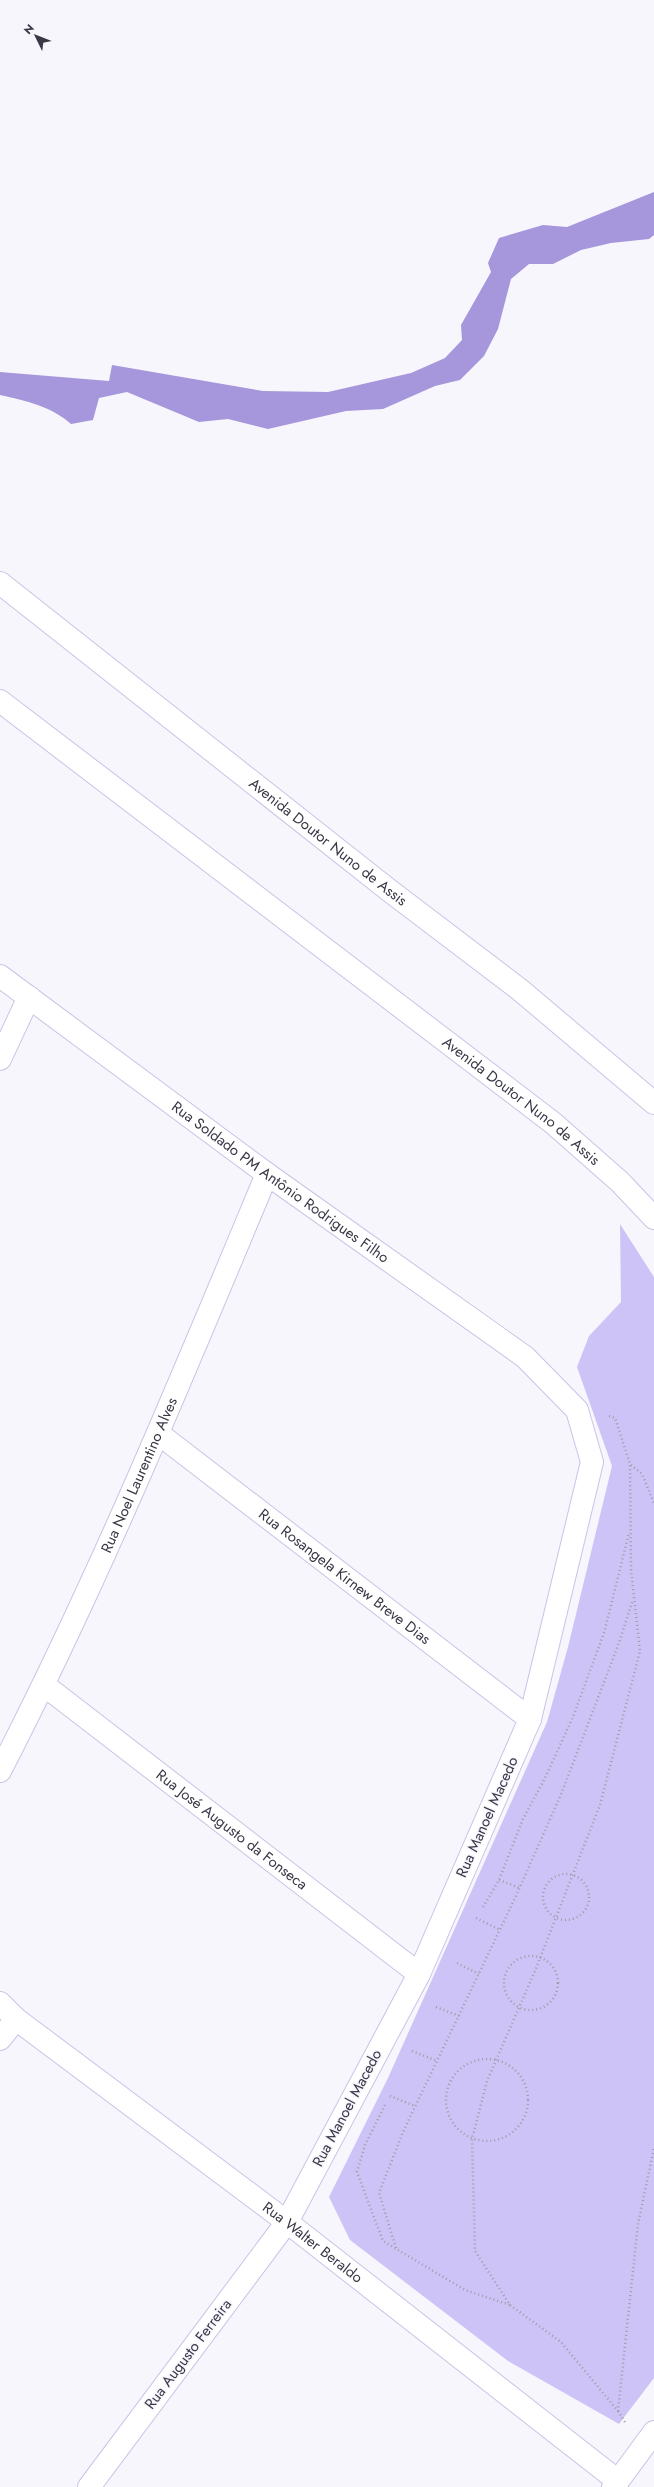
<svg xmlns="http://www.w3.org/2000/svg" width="654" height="2487" font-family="Jost,sans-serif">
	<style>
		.green { fill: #cec3f7 }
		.water { fill: #a696dc }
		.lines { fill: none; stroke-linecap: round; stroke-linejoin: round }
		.minor-casing { stroke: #cac3e6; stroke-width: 24 }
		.major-casing { stroke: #cac3e6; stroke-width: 24 }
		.path { stroke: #9f9da7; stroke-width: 2.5; stroke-dasharray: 1 3; stroke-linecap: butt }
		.minor { stroke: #fff; stroke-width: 22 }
		.major { stroke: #fff; stroke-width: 22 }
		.labels { text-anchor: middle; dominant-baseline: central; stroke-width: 3; stroke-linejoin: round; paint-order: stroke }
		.street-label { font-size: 15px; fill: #3b3846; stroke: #f7f6fd }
	</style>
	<rect width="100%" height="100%" fill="#f7f6fd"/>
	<polygon class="green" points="620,1224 654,1277 654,2378 619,2424 508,2361 350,2240 329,2197 388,2078 547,1722 568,1647 612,1466 577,1367 589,1336 621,1302"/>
	<path class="water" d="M654,192V235L649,239L611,243L581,250L553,264H529L511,279L498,329L484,356L460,380L435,386L383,409L346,411L268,429L228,419L199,422L127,392L99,398L93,420L71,424C51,406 26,401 0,395V372L109,381L112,365L263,391L328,392L411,373L445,358L462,340L461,325L491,272L488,263L499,238L543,225L567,227Z"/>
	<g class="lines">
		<defs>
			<g id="minor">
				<path id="s1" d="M0,976L267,1174L525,1357L577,1410L592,1462L530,1719L419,1974L287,2222L89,2487"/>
				<polyline points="0,1059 29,997"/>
				<path id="s2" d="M159,1434L530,1719"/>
				<path id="s3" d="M44,1685L419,1974"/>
				<path id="s4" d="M0,1771C100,1577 183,1375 267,1174"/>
				<path id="s5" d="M0,2003L16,2019L287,2222L618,2481L613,2487"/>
				<polyline points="0,2039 16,2019"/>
			</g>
			<g id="major">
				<path id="s6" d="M0,583L390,891L519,989L654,1103"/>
				<path id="s7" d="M0,701L553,1123L620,1182L654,1218"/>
				<polyline points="618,2481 654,2432"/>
			</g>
		</defs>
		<use href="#minor" class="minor-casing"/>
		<use href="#major" class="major-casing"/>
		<g class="path">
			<polyline points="609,1416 615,1418 630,1464 631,1570 640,1651 600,1805 535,1971 487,2081 472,2139 475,2251 510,2305 561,2342 618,2411 638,2224 654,2148"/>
			<polyline points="631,1465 642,1474 654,1503"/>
			<circle cx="566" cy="1897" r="23"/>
			<polyline points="499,1880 520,1888"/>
			<polyline points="483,1907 499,1880 523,1819 545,1778 573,1717 604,1633 629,1533"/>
			<polyline points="476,1918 500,1930"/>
			<circle cx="531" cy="1983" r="27"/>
			<polyline points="457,1963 479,1974"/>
			<polyline points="436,2007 459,2016"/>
			<polyline points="412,2051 437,2061"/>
			<circle cx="487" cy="2100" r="41"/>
			<polyline points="390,2096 415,2106"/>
			<polyline points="385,2105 365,2145 357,2172 383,2241 465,2290 510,2305"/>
			<polyline points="396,2248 379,2193 403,2132 516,1896 562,1792 619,1643 633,1599"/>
			<polyline points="618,2411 625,2422"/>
		</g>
		<use href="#minor" class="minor"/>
		<use href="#major" class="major"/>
	</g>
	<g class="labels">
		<g class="street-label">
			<text stroke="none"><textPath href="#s6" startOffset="418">Avenida Doutor Nuno de Assis</textPath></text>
			<text stroke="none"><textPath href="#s7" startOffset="657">Avenida Doutor Nuno de Assis</textPath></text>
			<text stroke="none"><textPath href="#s1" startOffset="348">Rua Soldado PM Antônio Rodrigues Filho</textPath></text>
			<text stroke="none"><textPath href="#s4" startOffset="327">Rua Noel Laurentino Alves</textPath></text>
			<text stroke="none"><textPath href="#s2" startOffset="234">Rua Rosangela Kirnew Breve Dias</textPath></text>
			<text transform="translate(487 1817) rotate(-66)">Rua Manoel Macedo</text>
			<text stroke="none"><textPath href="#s3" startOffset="237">Rua José Augusto da Fonseca</textPath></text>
			<text transform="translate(347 2108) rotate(-62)">Rua Manoel Macedo</text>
			<text stroke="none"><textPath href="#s5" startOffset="394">Rua Walter Beraldo</textPath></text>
			<text transform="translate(188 2354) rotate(-53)">Rua Augusto Ferreira</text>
		</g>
	</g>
	<g transform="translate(36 36) rotate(313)" stroke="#f7f6fd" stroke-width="3" paint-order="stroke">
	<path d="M0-3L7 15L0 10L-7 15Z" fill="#3b3846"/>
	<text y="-6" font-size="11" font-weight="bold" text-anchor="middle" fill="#3b3846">N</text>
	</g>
</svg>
